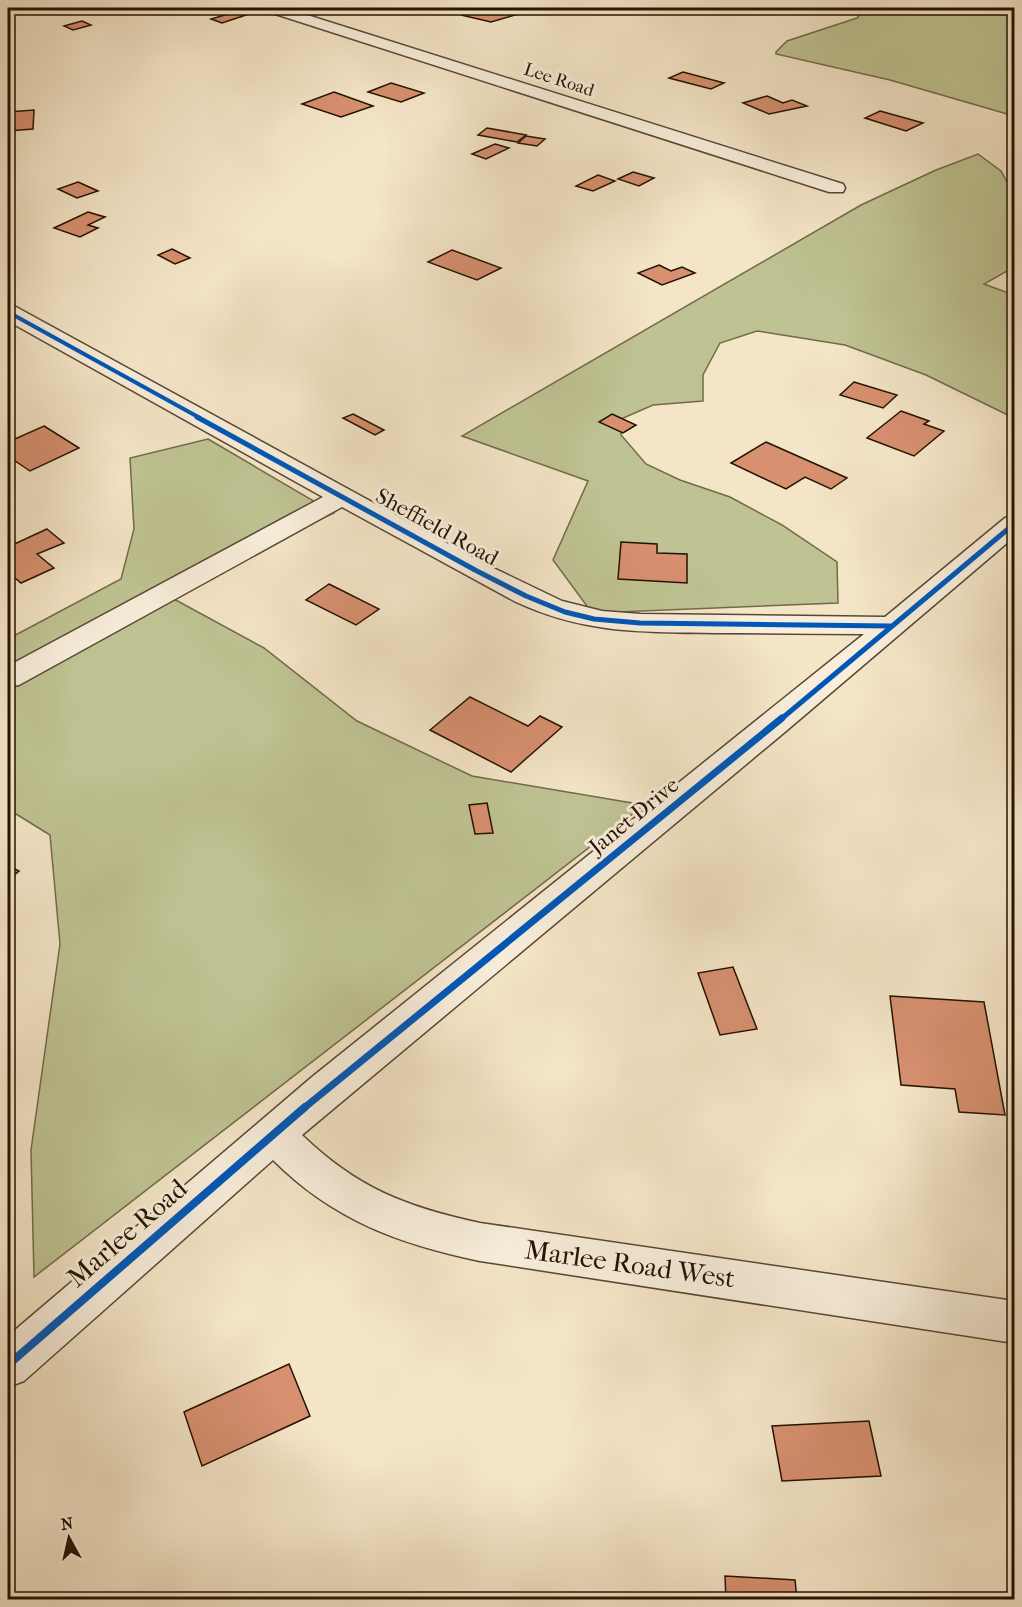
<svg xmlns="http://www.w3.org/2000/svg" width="1022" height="1607" font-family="'IM FELL French Canon',serif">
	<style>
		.green { fill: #bfc393; stroke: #726a4a; stroke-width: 1.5 }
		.building { fill: #d79070; stroke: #241201; stroke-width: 1.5 }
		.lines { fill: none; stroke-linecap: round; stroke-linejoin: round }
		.minor-casing { stroke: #584732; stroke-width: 3 }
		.minor { fill: #f8eedb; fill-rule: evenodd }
		.cycleway-far3-casing { stroke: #f8eedb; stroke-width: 6 }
		.cycleway-far2-casing { stroke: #f8eedb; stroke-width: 8 }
		.cycleway-far1-casing { stroke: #f8eedb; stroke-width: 10 }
		.cycleway-casing { stroke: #f8eedb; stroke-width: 12 }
		.cycleway-far3 { stroke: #0057b8; stroke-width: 4 }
		.cycleway-far2 { stroke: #0057b8; stroke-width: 5 }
		.cycleway-far1 { stroke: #0057b8; stroke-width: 7 }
		.cycleway { stroke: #0057b8; stroke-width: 8 }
		.labels { text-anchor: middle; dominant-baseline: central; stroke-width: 6; stroke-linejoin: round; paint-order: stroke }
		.far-street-label { font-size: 18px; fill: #241201; stroke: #f8eedb }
		.street-label { font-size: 22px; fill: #241201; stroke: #f8eedb }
		.near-street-label { font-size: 27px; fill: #241201; stroke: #f8eedb }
	</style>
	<rect width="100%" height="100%" fill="#f4e5c7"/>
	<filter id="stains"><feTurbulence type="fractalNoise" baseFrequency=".00333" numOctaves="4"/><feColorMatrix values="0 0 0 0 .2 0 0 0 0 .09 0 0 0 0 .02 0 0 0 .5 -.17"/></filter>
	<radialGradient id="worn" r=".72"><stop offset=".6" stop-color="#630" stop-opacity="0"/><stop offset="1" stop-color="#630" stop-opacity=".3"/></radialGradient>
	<g class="green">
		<polygon points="866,8 1014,8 1014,116 890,80 776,54 776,52 787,41 857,18"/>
		<polygon points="978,154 1001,171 1014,195 1014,267 984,284 1014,295 1014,418 926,375 845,345 757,331 720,343 703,375 703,401 653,405 621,419 621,435 646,464 680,480 730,497 782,525 837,562 838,603 592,613 553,560 588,481 462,436 861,205 936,170"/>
		<polygon points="208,439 334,513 161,592 264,648 357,721 472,776 644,805 34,1277 31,1150 60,944 50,835 8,809 8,639 121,579 134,529 130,458"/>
	</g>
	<g class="building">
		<polygon points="413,8 449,8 431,13"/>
		<polygon points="488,8 491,8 515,15 491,22 461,15"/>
		<polygon points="235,12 246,15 222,23 211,19"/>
		<polygon points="82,21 91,25 73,30 64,26"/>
		<polygon points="683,72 724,83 711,89 669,78"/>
		<polygon points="391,83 424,93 401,102 368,92"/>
		<polygon points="334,92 373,106 341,117 302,104"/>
		<polygon points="767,96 783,103 792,100 807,106 769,114 743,103"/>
		<polygon points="34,110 33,129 8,131 8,112"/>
		<polygon points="880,111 923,123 906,131 865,118"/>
		<polygon points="487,128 526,135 517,142 478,135"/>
		<polygon points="526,136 545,139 537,146 518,143"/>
		<polygon points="495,144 509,148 486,159 472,154"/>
		<polygon points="633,172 654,178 639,186 618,179"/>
		<polygon points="598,175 615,181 593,191 576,186"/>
		<polygon points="78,182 98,191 77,198 58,189"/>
		<polygon points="88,212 105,217 88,225 98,228 80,237 54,228"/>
		<polygon points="172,249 190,258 175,264 158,255"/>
		<polygon points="452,250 501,268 477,280 428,262"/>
		<polygon points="659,265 671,271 682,267 695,273 662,285 638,273"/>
		<polygon points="854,382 897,395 883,408 840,395"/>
		<polygon points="901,411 929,421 924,424 944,431 914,456 867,438"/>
		<polygon points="353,414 384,430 375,435 343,418"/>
		<polygon points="612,414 636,425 623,433 599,422"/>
		<polygon points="44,426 79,448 30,471 8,456 8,442"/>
		<polygon points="766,442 847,478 831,489 805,477 786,489 731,463"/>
		<polygon points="47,529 64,543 37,554 54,568 21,583 8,572 8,547"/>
		<polygon points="621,542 657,544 657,553 687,554 687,583 618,579"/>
		<polygon points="329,584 379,609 356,625 306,600"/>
		<polygon points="470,697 528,726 540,716 562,727 511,772 430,730"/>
		<polygon points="487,803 493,833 475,834 469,805"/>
		<polygon points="8,865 19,871 8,880"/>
		<polygon points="733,967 757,1029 720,1035 698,973"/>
		<polygon points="890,996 984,1002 1005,1115 959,1112 955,1089 901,1085"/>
		<polygon points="289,1364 310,1416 202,1466 184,1412"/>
		<polygon points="869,1421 881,1476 782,1481 772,1426"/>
		<polygon points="725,1576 795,1580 797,1600 726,1600"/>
	</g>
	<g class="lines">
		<defs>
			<g id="minor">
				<polygon points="264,8 285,8 843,184 845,188 843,192 829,192 266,11"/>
				<path d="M8,305L16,307L485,564L562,601L602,611L640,614L885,617L1005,518L1014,516V537L786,731L302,1135C357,1188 406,1207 480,1223L1014,1301V1343L480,1261C399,1244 333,1220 273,1160L24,1381L8,1387V1336L312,1077L864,634C815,634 766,633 717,633C643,632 585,634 516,602L342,507L19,685L8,687V666L323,497L8,321Z"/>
			</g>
		</defs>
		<use href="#minor" class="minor-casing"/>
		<use href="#minor" class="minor"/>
		<defs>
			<polyline id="cycleway-far3" points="8,312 200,418"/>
			<g id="cycleway-far2">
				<polyline points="197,417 475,570 526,596 565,612 594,619 640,623 890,626"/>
				<polyline points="780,720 1014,524"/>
			</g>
			<polyline id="cycleway-far1" points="304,1108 782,718"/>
			<polyline id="cycleway" points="8,1365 305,1107"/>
		</defs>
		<use href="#cycleway-far3" class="cycleway-far3-casing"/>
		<use href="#cycleway-far2" class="cycleway-far2-casing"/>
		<use href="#cycleway-far1" class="cycleway-far1-casing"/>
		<use href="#cycleway" class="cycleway-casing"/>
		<use href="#cycleway-far3" class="cycleway-far3"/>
		<use href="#cycleway-far2" class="cycleway-far2"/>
		<use href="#cycleway-far1" class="cycleway-far1"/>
		<use href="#cycleway" class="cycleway"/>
	</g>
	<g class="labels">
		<g class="far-street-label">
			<text transform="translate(559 80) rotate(18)">Lee Road</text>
		</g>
		<g class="street-label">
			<text transform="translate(437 527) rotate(29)">Sheffield Road</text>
			<text transform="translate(634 816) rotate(-39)">Janet Drive</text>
		</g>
		<g class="near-street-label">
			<text transform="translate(127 1233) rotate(-41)">Marlee Road</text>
			<text transform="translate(630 1264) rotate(8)">Marlee Road West</text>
		</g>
	</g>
	<rect width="1022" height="1607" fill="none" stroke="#f4e5c7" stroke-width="30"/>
	<rect x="9" y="9" width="1004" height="1589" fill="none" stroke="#241201" stroke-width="3"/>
	<rect x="15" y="15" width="992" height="1577" fill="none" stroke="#241201" stroke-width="1.5"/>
	<g transform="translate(69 1538) rotate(352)" stroke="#f8eedb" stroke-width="4.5" paint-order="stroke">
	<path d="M0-4.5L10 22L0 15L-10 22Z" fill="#241201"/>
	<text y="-9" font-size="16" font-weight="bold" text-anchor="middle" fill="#241201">N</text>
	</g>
	<rect width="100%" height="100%" filter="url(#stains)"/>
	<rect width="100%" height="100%" fill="url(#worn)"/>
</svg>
